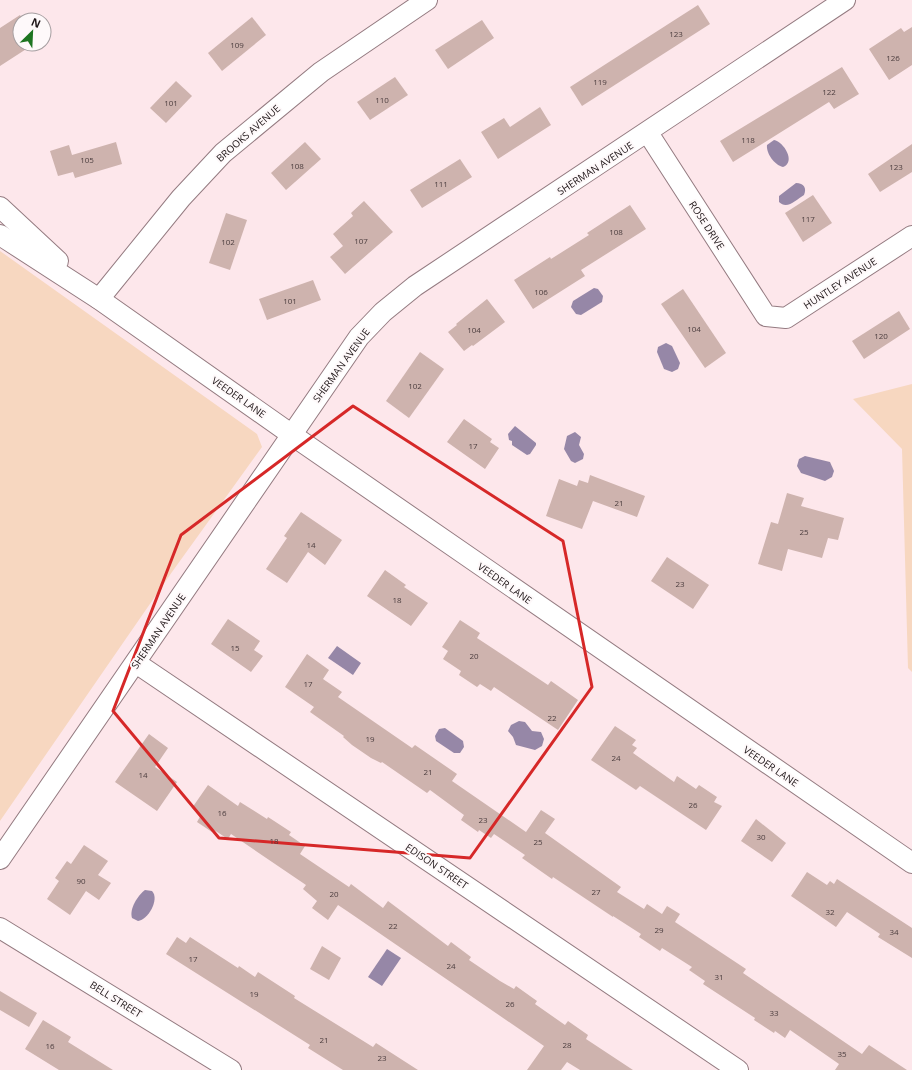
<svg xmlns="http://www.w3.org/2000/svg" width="912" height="1070" font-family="'Open Sans',sans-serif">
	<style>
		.green { fill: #f7d7c0 }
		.water { fill: #9687a7 }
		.building { fill: #ceb3ae }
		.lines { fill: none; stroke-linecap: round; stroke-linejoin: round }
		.minor-casing { stroke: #947b81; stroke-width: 22 }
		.minor { stroke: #fff; stroke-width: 20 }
		.marked { fill: none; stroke: #d62828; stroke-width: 3; stroke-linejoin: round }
		.labels { text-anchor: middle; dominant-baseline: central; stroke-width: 4; stroke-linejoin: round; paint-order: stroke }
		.number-label { font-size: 8px; fill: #4b3d3e }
		.street-label { font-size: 10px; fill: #1f1618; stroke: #fef9fa }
	</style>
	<rect width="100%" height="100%" fill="#fde7eb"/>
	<g class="green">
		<polygon points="0,251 257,434 262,447 172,572 0,821"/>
		<polygon points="912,384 912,672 908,668 902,449 853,399"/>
	</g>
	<g class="water">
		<path d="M774,140C784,142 796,162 783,167C774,165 766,153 767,145Z"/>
		<path d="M796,183C804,183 807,188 804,195C796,200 787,210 779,202V196Z"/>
		<polygon points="594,288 598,289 603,296 602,302 581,315 576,314 571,307 573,301"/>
		<polygon points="666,343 672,346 680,363 678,369 672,372 664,369 657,352 658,347"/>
		<polygon points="515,426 536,443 536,445 530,454 527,455 512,445 512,441 509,440 508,434"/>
		<polygon points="575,432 581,437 579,445 584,454 583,459 575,463 571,461 564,449 567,436"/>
		<polygon points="805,456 830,462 834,471 832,477 825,481 801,473 797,466 799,459"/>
		<polygon points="337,646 361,663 353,675 328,658"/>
		<polygon points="519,721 525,722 532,731 541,732 544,739 542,746 535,750 516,745 513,737 508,731 511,725"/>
		<polygon points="445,728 463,741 464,747 460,753 454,753 436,741 435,736 439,729"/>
		<path d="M145,890L152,891C160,899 148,920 138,921L132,918C129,909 138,895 145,890Z"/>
		<polygon points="387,949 401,958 382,986 368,977"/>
	</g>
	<g class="building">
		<polygon points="698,5 710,24 582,106 570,87"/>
		<polygon points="20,15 23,20 20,20 20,44 34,44 0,66 0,28"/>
		<polygon points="252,17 266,35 222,71 208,53"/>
		<polygon points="482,20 494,38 448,69 435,50"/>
		<polygon points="912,27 912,65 889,80 869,49 901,28 904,32"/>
		<polygon points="842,67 859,94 834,109 829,102 733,162 720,141"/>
		<polygon points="395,77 408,95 370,120 357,102"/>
		<polygon points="176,81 192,96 166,123 150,108"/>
		<polygon points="540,107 551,125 498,159 481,132 504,118 510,127"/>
		<polygon points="116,142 122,164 75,178 73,172 58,176 50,151 69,145 72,155"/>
		<polygon points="305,142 321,159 286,190 271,173"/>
		<polygon points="912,144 912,172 880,192 868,174"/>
		<polygon points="460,159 472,177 422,208 410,190"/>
		<polygon points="813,195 832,223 803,242 785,213"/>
		<polygon points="364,201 393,232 345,274 330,257 343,246 333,234 353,216 351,213"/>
		<polygon points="630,205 646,229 581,270 585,276 533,309 514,280 550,257 551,259 589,235 587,233"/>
		<polygon points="226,213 247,220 230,270 209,263"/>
		<polygon points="313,280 321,300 267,320 259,299"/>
		<polygon points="683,289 726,353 705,368 661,304"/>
		<polygon points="487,299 505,322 473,346 472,345 464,351 448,332 457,325 456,324"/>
		<polygon points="899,311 910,329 864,359 852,341"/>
		<polygon points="420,352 444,369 409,418 386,401"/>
		<polygon points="464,419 492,439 490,442 499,448 485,469 447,442"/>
		<polygon points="590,475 645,496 637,517 593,501 582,529 546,516 559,479 577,486 579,480 588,483"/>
		<polygon points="787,493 804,498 801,506 844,518 838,540 828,538 822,558 788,549 782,571 758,564 771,522 778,524"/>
		<polygon points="301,512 342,540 325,565 308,552 287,583 266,569 287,538 284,536"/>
		<polygon points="667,557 709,585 693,609 651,581"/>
		<polygon points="385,570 406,585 404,587 428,603 411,626 367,596"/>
		<polygon points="228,619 260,641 254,650 263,656 251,672 211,644"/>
		<polygon points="460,620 480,633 477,638 548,685 551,681 578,700 558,730 494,687 491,691 480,684 477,687 459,675 461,671 443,659 448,651 442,647"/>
		<polygon points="307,654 329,670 323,679 342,692 338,697 412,748 415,745 457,774 452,781 526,832 541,810 555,819 545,833 621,887 617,892 644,909 647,904 662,914 667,906 680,914 675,922 746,969 743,973 862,1054 869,1045 907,1070 835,1070 839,1064 790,1030 785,1038 775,1031 774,1033 754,1020 755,1018 703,984 705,981 689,970 692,967 662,948 660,951 639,937 641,934 613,916 613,917 553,877 552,879 522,858 525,855 494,834 491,838 479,830 478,832 461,820 464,815 430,790 427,793 382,762 381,763 371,758 352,745 343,737 344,736 310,712 314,707 285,687"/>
		<polygon points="615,726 636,740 632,745 637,748 633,753 674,782 677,776 696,789 699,785 717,797 714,802 722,806 706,830 640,786 636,790 591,760"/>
		<polygon points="149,734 168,748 155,767 177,782 157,811 115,782"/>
		<polygon points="208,785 238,806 240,802 267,819 268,817 291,832 289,835 305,846 300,854 349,887 351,884 383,908 388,901 448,946 451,942 471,957 469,960 500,981 514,989 516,986 537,1001 535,1004 565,1025 568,1021 588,1035 586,1039 633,1070 580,1070 567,1062 561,1070 527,1070 544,1046 347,911 338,905 328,920 312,908 317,901 303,889 306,885 231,834 228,839 214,830 212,832 197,822 201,815 192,808"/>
		<polygon points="756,819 786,843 772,862 741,841"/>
		<polygon points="84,845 108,861 98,875 111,883 99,900 86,891 70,915 47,899 59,881 55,878 67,861 71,864"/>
		<polygon points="807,872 827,885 830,881 834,884 837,879 912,928 912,958 878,937 880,934 847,912 836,927 791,896"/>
		<polygon points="177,937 186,943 190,937 238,968 239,966 255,977 258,972 295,996 294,998 373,1047 376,1043 418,1070 343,1070 308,1048 310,1045 166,954"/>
		<polygon points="322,946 341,958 329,980 310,969"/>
		<polygon points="0,991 37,1013 29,1027 0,1010"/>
		<polygon points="43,1020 71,1037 68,1042 113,1070 59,1070 25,1049"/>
	</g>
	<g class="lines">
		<defs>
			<g id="minor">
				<polyline points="648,133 766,316 786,318 912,236"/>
				<polyline points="0,207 58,261"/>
				<polyline points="0,235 99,299 305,444 912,863"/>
				<polyline points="99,299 181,198 223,153 321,72 427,0"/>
				<polyline points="136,663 738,1070"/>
				<polyline points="0,859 359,337 383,312 415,286 845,0"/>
				<polyline points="0,928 231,1070"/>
			</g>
		</defs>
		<use href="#minor" class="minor-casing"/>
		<use href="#minor" class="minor"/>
	</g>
	<path class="marked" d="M353,406L563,541L592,687L470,858L219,838L113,711L181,535Z"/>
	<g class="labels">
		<g class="number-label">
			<text x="676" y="33">123</text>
			<text x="237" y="44">109</text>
			<text x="893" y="57">126</text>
			<text x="600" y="81">119</text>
			<text x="829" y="91">122</text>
			<text x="382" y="99">110</text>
			<text x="171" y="102">101</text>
			<text x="748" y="139">118</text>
			<text x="87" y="159">105</text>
			<text x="297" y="165">108</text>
			<text x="896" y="166">123</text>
			<text x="441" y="183">111</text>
			<text x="808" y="218">117</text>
			<text x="616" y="231">108</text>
			<text x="361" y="240">107</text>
			<text x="228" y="241">102</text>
			<text x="541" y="291">106</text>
			<text x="290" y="300">101</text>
			<text x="694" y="328">104</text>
			<text x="474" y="329">104</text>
			<text x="881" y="335">120</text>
			<text x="415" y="385">102</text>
			<text x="473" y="445">17</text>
			<text x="619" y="502">21</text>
			<text x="804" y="531">25</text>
			<text x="311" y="544">14</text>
			<text x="680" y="583">23</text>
			<text x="397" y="599">18</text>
			<text x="235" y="647">15</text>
			<text x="474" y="655">20</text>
			<text x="308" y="683">17</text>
			<text x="552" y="717">22</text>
			<text x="370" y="738">19</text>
			<text x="616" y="757">24</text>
			<text x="428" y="771">21</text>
			<text x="143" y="774">14</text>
			<text x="693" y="804">26</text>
			<text x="222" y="812">16</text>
			<text x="483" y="819">23</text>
			<text x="761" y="836">30</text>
			<text x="274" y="840">18</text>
			<text x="538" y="841">25</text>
			<text x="81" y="880">90</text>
			<text x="596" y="891">27</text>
			<text x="334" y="893">20</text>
			<text x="830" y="911">32</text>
			<text x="393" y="925">22</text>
			<text x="659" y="929">29</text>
			<text x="894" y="931">34</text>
			<text x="193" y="958">17</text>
			<text x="451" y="965">24</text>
			<text x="719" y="976">31</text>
			<text x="254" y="993">19</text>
			<text x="510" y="1003">26</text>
			<text x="774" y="1012">33</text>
			<text x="324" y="1039">21</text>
			<text x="567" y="1044">28</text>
			<text x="50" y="1045">16</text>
			<text x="842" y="1053">35</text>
			<text x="382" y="1057">23</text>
		</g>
		<g class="street-label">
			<text transform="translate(248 133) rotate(-41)">BROOKS AVENUE</text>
			<text transform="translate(595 168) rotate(-33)">SHERMAN AVENUE</text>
			<text transform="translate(707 225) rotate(57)">ROSE DRIVE</text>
			<text transform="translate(840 283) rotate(-33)">HUNTLEY AVENUE</text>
			<text transform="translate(341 365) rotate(-54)">SHERMAN AVENUE</text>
			<text transform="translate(239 397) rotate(35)">VEEDER LANE</text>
			<text transform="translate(505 583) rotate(35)">VEEDER LANE</text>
			<text transform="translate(158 631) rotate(-56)">SHERMAN AVENUE</text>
			<text transform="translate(771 766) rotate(34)">VEEDER LANE</text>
			<text transform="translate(437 866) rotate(34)">EDISON STREET</text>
			<text transform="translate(116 999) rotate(32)">BELL STREET</text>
		</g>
	</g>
	<g transform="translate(32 32) rotate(24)"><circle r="19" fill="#fef9fa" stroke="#a59ea0"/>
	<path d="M0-3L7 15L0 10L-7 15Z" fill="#1e7521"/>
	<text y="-6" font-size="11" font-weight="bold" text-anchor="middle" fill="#1f1618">N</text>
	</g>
</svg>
